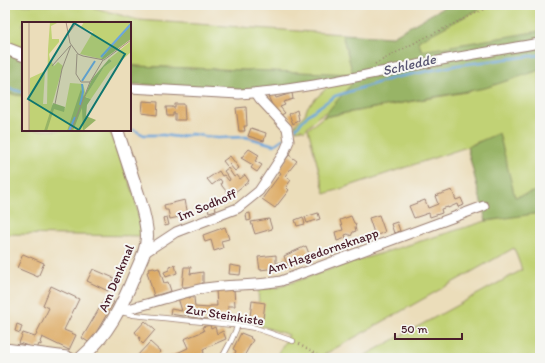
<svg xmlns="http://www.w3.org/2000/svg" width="545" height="363" font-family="Itim,sans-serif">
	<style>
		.green { fill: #c1d275; stroke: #867850 }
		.forest { fill: #98b466; stroke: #716a48 }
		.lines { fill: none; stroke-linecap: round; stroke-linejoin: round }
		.stream { stroke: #6da7dd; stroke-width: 2.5 }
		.building { fill: #ddaa64 }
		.service-casing { stroke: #9a7e72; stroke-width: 6 }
		.minor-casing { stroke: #9a7e72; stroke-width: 11 }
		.secondary-casing { stroke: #9a7e72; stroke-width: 14 }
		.path { stroke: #9a7e72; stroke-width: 1.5; stroke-dasharray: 1 3; stroke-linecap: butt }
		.service { stroke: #fff; stroke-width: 4.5 }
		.minor { stroke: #fff; stroke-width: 9 }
		.secondary { stroke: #fff; stroke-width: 12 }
		.labels { text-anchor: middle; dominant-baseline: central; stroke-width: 4; stroke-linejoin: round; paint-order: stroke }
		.street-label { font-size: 13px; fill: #4a1f2b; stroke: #f6f6f2 }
		.water-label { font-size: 14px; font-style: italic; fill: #585572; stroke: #f6f6f2 }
		.inset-river { fill: none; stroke: #6da7dd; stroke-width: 2 }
		.inset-road { fill: none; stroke: #ab9181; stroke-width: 1 }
		.view { fill: #0f766e; fill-opacity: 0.15; stroke: #0f766e; stroke-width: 2 }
		.inset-edge { fill: none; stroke: #4a1f2b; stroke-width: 2 }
	</style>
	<rect width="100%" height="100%" fill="#f6f6f2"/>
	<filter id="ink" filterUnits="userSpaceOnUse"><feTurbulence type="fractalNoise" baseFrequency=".025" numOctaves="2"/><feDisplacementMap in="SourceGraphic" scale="8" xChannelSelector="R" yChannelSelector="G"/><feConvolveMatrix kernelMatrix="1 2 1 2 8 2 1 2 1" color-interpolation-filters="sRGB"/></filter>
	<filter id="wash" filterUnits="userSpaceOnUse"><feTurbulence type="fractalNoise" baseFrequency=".012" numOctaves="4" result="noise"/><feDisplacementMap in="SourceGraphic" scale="16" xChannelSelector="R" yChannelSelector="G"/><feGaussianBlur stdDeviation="0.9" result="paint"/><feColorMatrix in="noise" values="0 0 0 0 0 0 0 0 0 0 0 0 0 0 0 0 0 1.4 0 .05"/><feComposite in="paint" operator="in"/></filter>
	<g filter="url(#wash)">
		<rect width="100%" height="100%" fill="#ebddba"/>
		<g class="green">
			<polygon points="5,5 85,5 138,20 342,34 352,69 472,5 540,5 540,355 536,358 360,358 522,270 514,248 318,358 275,358 289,335 252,323 259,307 258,288 276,288 340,266 486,221 499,219 480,141 467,147 325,194 308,129 323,117 471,91 337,106 319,116 304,131 302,129 296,130 295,125 305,114 308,106 336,79 343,74 134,66 130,65 130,23 23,23 23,50 5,43"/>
			<polygon points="5,93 23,96 23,130 110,130 135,197 142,236 5,234"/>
		</g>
		<g class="forest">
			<polygon points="448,5 487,5 418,41 422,51 540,31 540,70 485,88 323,117 355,80 252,91 130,84 130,65 134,66 353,74 342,34 391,37"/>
			<polygon points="5,52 23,59 23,96 5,93"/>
			<polygon points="499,133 515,197 540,190 540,213 486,221 467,147"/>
		</g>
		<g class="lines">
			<g class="stream">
				<polyline points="5,88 23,92"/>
				<polyline points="296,128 309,114 335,96 393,78 458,65 540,55"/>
				<polyline points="134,130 144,135 163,135 178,137 191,134 217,138 246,137 274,145 283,139"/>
			</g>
		</g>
		<g id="blocks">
			<g class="building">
				<polygon points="292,93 293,99 283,102 285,105 280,107 285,113 279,116 274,109 268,96 274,94 276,98"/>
				<polygon points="143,101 158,102 157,115 142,113"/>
				<polygon points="175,104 184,104 185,120 175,120 175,113 173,113 173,116 167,116 166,107 173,107 173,108 175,108"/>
				<polygon points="246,107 247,126 244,126 245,131 239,131 236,108"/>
				<polygon points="297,110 299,120 293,124 289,114"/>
				<polygon points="251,128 266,133 264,141 248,136"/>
				<polygon points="249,149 259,155 255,161 262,165 257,172 251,168 253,165 241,158"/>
				<polygon points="289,155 297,161 285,176 291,180 286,187 289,190 275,208 262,199 281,173 278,171"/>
				<polygon points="230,156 239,168 235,171 229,164 227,166 223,161"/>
				<polygon points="228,168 234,177 237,175 240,179 245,175 249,181 230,196 222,186 221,183 222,182 220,179 212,185 207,179 219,171 222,176 224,175 229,181 230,179 224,171"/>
				<polygon points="452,190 456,200 461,198 464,205 458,207 457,204 448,208 448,207 441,209 442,213 430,217 429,213 414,218 409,206 425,200 428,208 438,204 435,196"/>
				<polygon points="185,200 188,215 170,219 168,210 165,210 164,205"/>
				<polygon points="214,203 216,210 209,212 207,205"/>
				<polygon points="250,213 251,220 247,221 246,214"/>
				<polygon points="318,213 320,219 307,223 305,217"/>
				<polygon points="379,215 385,232 375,236 369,218"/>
				<polygon points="351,216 354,223 356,224 355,227 356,231 353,232 351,236 348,234 345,235 346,238 337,241 335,232 343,230 340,220"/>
				<polygon points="167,217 169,225 165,226 163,218"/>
				<polygon points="303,217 305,224 297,226 295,220"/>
				<polygon points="269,219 272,229 255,234 251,222"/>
				<polygon points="397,222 400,231 394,233 391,224"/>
				<polygon points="225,227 229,239 221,241 223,248 214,251 211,240 205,242 203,235"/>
				<polygon points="306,246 311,259 288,267 284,256"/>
				<polygon points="23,254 44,263 38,277 17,268"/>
				<polygon points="276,255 276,263 284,262 284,267 260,270 258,257"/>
				<polygon points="175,265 177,273 166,277 164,272 169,270 169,267"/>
				<polygon points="230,265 241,267 240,275 229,274"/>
				<polygon points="184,267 191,267 190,274 203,272 203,286 196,287 182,287"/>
				<polygon points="154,268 155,269 159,268 164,283 168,282 171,291 154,296 147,272 149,271 148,269"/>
				<polygon points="93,269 114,278 108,291 87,281"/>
				<polygon points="51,286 79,299 64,330 76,335 69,350 42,337 40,342 41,343 41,345 39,344 37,349 19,343 23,333 35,337 37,334 36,333 36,332 37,332 49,308 43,305"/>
				<polygon points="234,289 235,306 228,306 228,314 218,315 219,320 188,317 189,315 183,316 170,314 171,309 182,311 178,298 188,295 189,298 194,297 195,307 209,308 210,306 217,306 216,290"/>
				<polygon points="106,297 114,302 90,343 82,338"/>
				<polygon points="252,301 265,303 263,319 250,317"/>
				<polygon points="145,321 155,330 143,344 139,340 140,338 135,332"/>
				<polygon points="17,324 22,326 20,333 15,331"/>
				<polygon points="210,325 211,329 215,327 217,334 223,331 226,339 203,349 204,353 193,358 166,358 188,348 184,339 204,331 202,327"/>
				<polygon points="241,333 251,337 250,338 253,340 243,358 233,358 236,351 233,349"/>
				<polygon points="150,342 161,352 155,358 135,358"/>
			</g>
		</g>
	</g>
	<g filter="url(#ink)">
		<use href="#blocks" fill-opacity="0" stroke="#9a7e72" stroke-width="1"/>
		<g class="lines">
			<defs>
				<g id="service">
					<polyline points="122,312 134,315 243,326 255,328 293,341"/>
					<polyline points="223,356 231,341 238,325"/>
				</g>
				<g id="minor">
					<path d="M130,88L239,94C294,91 348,78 402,68C448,58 494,51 540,43"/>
					<polyline points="144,253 176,232 238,208 259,191 284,153 289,141 287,128 260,99 256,93"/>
					<path d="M119,311C148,305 176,294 205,288C230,284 256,286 281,281L484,206"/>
					<polyline points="5,348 67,356 71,358"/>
				</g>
				<g id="secondary">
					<polyline points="5,48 23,55"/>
					<path d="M81,358C108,335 122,306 135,274C140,262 147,250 147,236C147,222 142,208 138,194C131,173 124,151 117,130"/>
				</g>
			</defs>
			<use href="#service" class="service-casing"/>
			<use href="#minor" class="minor-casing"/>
			<use href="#secondary" class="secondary-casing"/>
			<g class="path">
				<polyline points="375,64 418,41 493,5"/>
				<polyline points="299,344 323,358"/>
			</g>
			<use href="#service" class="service"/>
			<use href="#minor" class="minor"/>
			<use href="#secondary" class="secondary"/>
		</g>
	</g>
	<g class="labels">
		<g class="street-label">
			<text transform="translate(207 205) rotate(-23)">Im Sodhoff</text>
			<text transform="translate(323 251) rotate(-19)">Am Hagedornsknapp</text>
			<text transform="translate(116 278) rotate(-67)">Am Denkmal</text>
			<text transform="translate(225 315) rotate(9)">Zur Steinkiste</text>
		</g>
		<g class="water-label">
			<text transform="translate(409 65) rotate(-13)">Schledde</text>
		</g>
	</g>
	<g transform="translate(22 22)">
		<rect width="109" height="109" fill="#ebddba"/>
		<path d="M28,0L35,1L29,4L30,17H37V20L27,32L28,37L32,44L36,40L41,44L30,83L43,87L48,61L61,62L64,73L82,45L90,39L87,37L109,19V30L88,49L69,77L64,75L61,109H7L8,56L23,49L21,82H25L26,27ZM62,0H109L79,37L58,32L71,10L59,5Z" fill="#c1d275"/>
		<path d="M109,0V17L82,37H79ZM87,37L90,39L82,45L63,75L69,77L65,83L64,94L74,98L61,109L60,86L51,109H45L59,67L62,75L70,57ZM31,81L43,85L42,90L32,87L25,109H22Z" fill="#98b466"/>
		<path class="inset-river" d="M79,35L109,2M60,59L73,39M58,83L61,70L60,62M47,109L53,95"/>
		<path class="inset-road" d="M44,0L48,21L56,32L61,34L82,38L109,18M46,12L55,0M55,32L54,52L59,60H68M30,44L48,24M33,82L40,47L49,23M7,109V0M49,109L68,60L81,38"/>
		<path class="view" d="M52,1L103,32L57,108L6,77Z"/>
		<rect width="109" height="109" class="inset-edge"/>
	</g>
	<rect width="545" height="363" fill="none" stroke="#f6f6f2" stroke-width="20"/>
	<path d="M395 333v6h67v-6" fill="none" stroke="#4a1f2b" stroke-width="2"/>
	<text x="401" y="333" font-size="12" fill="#4a1f2b" stroke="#f6f6f2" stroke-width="3" paint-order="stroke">50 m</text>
</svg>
